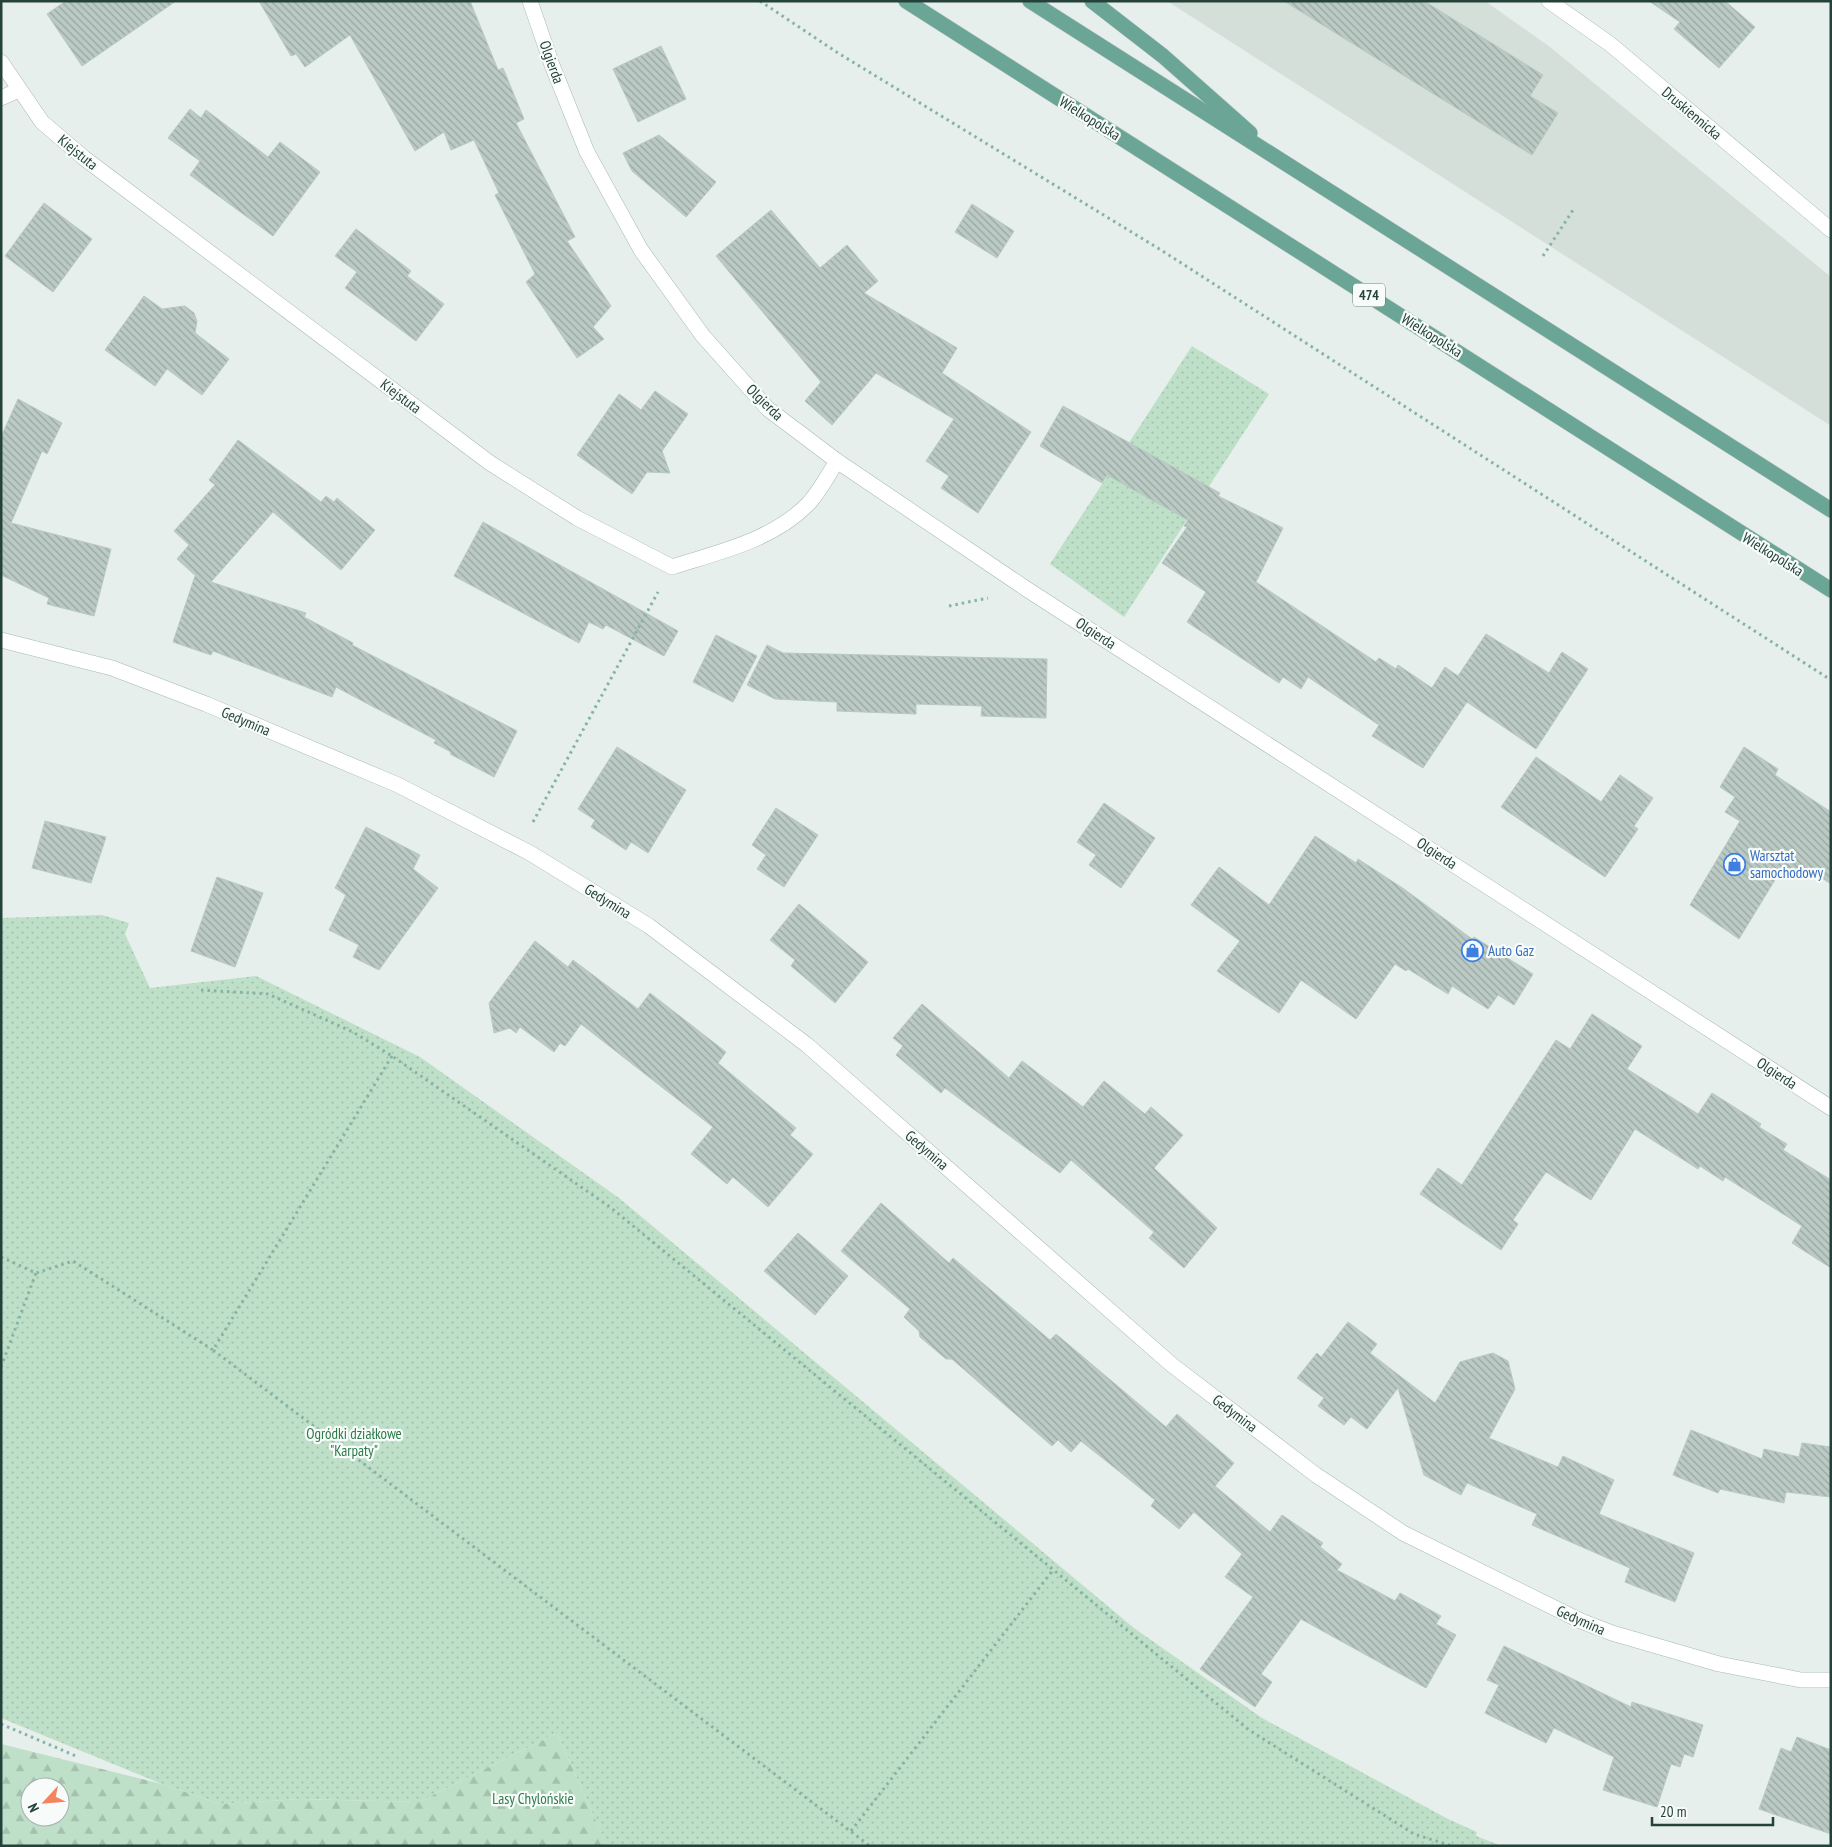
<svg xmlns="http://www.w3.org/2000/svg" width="1832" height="1847" font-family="'PT Sans Narrow',sans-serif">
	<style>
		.built { fill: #d4dfda }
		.grass { fill: url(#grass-dots) }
		.forest { fill: url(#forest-firs); fill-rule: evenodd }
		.building { fill: url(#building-back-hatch); stroke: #b8c9c2 }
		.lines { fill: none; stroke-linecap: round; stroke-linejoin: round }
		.minor-casing { stroke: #a8b8b2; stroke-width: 16 }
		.major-casing { stroke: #c2cac8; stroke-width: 16 }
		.path { stroke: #86b3a5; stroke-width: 3; stroke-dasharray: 2.5 4; stroke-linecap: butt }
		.minor { stroke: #fff; stroke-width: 15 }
		.major { stroke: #6aa596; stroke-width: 15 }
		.labels { text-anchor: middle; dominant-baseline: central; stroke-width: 4.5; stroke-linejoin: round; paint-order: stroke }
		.shield { fill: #f7fbf9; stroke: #637a73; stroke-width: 1 }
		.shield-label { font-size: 14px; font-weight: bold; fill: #24423a }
		.street-label { font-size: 15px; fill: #24423a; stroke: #f7fbf9 }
		.shop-label { font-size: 15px; fill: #366cbe; stroke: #f7fbf9; text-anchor: start }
		.park-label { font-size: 15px; fill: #2d7a4b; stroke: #f7fbf9 }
	</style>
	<defs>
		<pattern id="grass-dots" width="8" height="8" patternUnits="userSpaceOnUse" patternTransform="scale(1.25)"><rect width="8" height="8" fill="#bfe0c8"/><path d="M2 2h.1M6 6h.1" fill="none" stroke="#a4c1ad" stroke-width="1.8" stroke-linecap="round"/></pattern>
		<pattern id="forest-firs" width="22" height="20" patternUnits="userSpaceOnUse" patternTransform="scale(1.25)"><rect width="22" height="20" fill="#bfe0c8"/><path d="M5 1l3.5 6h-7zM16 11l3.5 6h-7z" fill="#a4c1ad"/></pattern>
		<pattern id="building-back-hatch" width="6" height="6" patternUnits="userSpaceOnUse" patternTransform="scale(1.25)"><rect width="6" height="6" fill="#bbcac4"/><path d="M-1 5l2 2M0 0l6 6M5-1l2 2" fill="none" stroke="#98a6a0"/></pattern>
	</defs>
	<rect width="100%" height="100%" fill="#e6efeb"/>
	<polygon class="built" points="1167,1 1485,1 1550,47 1831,277 1831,426"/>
	<g class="grass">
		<polygon points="1192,346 1269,394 1124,617 1050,564"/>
		<polygon points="102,915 129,923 125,934 150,988 256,976 420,1057 619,1198 1134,1628 1262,1718 1448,1819 1477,1832 1476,1836 1502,1846 607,1846 557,1733 419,1802 300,1799 220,1804 162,1784 1,1718 1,918"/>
	</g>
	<path class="forest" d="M557,1733L607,1846H1V1744L162,1784L220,1804L300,1799L419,1802ZM30,1787H60V1817H30Z"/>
	<g class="building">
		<polygon points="66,1 176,1 82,66 47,14"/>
		<polygon points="259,1 470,1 498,70 503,68 524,119 516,123 575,237 567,241 611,306 593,327 604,339 577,358 526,282 535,274 495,195 499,193 474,140 451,150 444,132 415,151 350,35 305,67 296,54 291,56"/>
		<polygon points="1284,1 1424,1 1543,75 1530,96 1558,113 1532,155"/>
		<polygon points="1649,1 1725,1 1755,27 1719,68 1674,29 1680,22"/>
		<polygon points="661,46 686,99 638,122 613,69"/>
		<polygon points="190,109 201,118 206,110 268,157 280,142 320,172 273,236 190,175 200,161 168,138"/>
		<polygon points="659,135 716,182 686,217 632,171 623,153"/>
		<polygon points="44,203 92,239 53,292 5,256"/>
		<polygon points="972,204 1014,231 997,258 955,232"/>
		<polygon points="771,210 820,268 847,245 878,281 864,293 957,348 942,373 1031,432 978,513 941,488 949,476 926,461 954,419 876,373 832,425 805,401 821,382 716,256"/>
		<polygon points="356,229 411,271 407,276 444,304 416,341 345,288 357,272 335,256"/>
		<polygon points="144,296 162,309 185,306 194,313 197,321 195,333 229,359 202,395 167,369 155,386 105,350"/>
		<polygon points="655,391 688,414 662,451 670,473 647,472 632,494 577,455 619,394 641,410"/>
		<polygon points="18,399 62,423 47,454 42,451 11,523 111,549 94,616 47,604 49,598 1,575 1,437"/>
		<polygon points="1063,406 1220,493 1218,496 1283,528 1256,582 1376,662 1379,658 1396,669 1398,665 1432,688 1445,667 1458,676 1486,634 1549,673 1562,652 1588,669 1536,749 1467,702 1423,768 1372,736 1379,725 1308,677 1301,689 1283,677 1279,683 1187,622 1206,592 1162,563 1187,527 1184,526 1188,520 1107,475 1102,483 1040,446"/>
		<polygon points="238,440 321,502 326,496 334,502 337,498 375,530 341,570 273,512 211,582 306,613 304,617 353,643 352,645 517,731 494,777 450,754 451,752 434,743 436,740 336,687 332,697 213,651 211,655 173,642 195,576 197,577 177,559 189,545 174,531 215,485 209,480"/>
		<polygon points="483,522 678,631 664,656 606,625 603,629 589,622 579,643 454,576"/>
		<polygon points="716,635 757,656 733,702 693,682"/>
		<polygon points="767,645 783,653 1047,659 1046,718 981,716 982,706 916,704 916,714 837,711 837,702 775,699 747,685"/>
		<polygon points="617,747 686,790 648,853 631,842 626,850 591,827 595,820 578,809"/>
		<polygon points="1744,747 1778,769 1775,775 1831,812 1831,884 1810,870 1804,879 1784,865 1739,939 1690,905 1740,821 1725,812 1735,797 1720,787"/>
		<polygon points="1536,757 1601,802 1620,775 1653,798 1634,826 1638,829 1605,877 1501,807"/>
		<polygon points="1104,803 1155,838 1121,888 1089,865 1096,855 1077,842"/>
		<polygon points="776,808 818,835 784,887 757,869 766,855 752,845"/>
		<polygon points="45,821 106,837 91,883 32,868"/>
		<polygon points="366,827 420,855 413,869 438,888 379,970 353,957 359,945 329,930 346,895 335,888"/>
		<polygon points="1315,836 1356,863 1358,859 1404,889 1472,939 1474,937 1533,974 1514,1005 1498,995 1488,1009 1452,986 1448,994 1408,969 1406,971 1395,964 1356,1019 1301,980 1279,1013 1217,971 1240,941 1191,905 1219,867 1269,905"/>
		<polygon points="217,877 263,893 235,967 191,951"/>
		<polygon points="799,904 868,962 835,1003 791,966 795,960 770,940"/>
		<polygon points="535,941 568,967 573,960 638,1009 650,993 726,1052 718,1063 796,1128 790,1135 813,1154 768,1207 733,1177 727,1184 691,1154 713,1127 581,1024 565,1046 560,1043 554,1052 520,1027 516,1033 510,1028 494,1033 489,1003"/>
		<polygon points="922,1004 1009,1078 1022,1061 1083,1107 1104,1081 1145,1114 1151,1107 1183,1135 1154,1168 1217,1228 1184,1268 1149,1238 1154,1232 1071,1160 1060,1173 945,1088 941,1093 896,1055 903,1046 893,1038"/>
		<polygon points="1592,1014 1642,1046 1627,1069 1698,1114 1712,1093 1761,1124 1759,1127 1787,1144 1783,1150 1831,1180 1831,1268 1792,1243 1802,1226 1725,1177 1723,1181 1700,1166 1698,1169 1635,1129 1591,1200 1546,1172 1513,1220 1518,1224 1501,1250 1420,1194 1438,1168 1462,1185 1556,1040 1570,1049"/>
		<polygon points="881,1203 949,1263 953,1258 1050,1340 1056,1334 1166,1427 1177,1414 1234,1463 1215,1486 1270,1532 1282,1515 1323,1543 1320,1547 1342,1564 1337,1570 1395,1601 1400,1593 1441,1616 1436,1624 1456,1635 1426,1688 1301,1619 1261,1674 1272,1682 1255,1707 1200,1669 1253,1597 1225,1577 1242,1554 1194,1512 1179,1529 1151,1506 1155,1500 1081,1441 1071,1452 1058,1440 1052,1446 952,1359 946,1359 920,1337 919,1331 904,1317 910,1309 841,1251"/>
		<polygon points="798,1233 848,1276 815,1315 764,1271"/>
		<polygon points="1348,1322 1377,1344 1370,1353 1435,1403 1460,1362 1493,1353 1508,1361 1515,1389 1489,1438 1558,1467 1563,1456 1614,1480 1599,1514 1694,1553 1675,1602 1625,1582 1630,1568 1532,1525 1537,1514 1467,1483 1461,1495 1424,1475 1398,1388 1367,1429 1351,1417 1344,1425 1318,1406 1324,1398 1297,1378 1317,1353 1321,1357"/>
		<polygon points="1691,1430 1762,1459 1764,1449 1799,1457 1802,1443 1831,1447 1831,1497 1786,1492 1784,1503 1720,1489 1718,1493 1673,1475"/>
		<polygon points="1504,1646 1631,1707 1632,1702 1703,1725 1693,1757 1684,1754 1680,1767 1671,1764 1657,1807 1603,1790 1614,1757 1554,1728 1546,1743 1485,1713 1499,1685 1487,1680"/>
		<polygon points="1797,1737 1831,1750 1831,1834 1759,1809 1781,1748 1791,1752"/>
	</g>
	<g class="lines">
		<defs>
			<g id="minor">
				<polyline points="530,1 552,65 587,152 641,250 703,336 768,409 837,461 1028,590 1831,1108"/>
				<polyline points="1549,1 1610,44 1831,230"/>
				<path d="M1,62L42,122L84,158L490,463L577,518L672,567C718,552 771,541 807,505C819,493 828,475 837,461"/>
				<polyline points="1,98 19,90"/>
				<polyline points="1,640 112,668 206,704 398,785 530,853 649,926 807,1045 1172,1365 1316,1475 1403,1533 1581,1621 1612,1633 1719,1664 1801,1680 1831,1680"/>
			</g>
			<g id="major">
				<polyline points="906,1 1831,590"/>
				<polyline points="1030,1 1831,510"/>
				<polyline points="1092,1 1163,56 1250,133"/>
			</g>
		</defs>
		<use href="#minor" class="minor-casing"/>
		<use href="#major" class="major-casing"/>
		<g class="path">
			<polyline points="760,1 838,53 1161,250 1831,680"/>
			<polyline points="1543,256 1575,207"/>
			<polyline points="949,606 988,598"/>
			<polyline points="533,822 658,592"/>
			<polyline points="201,990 268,994 353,1032 392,1056 610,1207 1249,1730 1414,1834 1452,1846"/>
			<polyline points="392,1056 213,1350 870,1846"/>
			<polyline points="1,1257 36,1273 73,1261 213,1350"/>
			<polyline points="1,1367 36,1273"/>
			<polyline points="1,1724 76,1756"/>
			<polyline points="851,1831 1053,1570"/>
		</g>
		<use href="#minor" class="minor"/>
		<use href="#major" class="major"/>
	</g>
	<defs>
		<symbol id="shop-ring" viewBox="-11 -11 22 22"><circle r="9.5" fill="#f7fbf9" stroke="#3f7fe0" stroke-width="1.5"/><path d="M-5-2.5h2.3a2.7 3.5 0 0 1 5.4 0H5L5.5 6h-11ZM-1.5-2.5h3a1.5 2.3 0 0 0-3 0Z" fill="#3f7fe0"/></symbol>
	</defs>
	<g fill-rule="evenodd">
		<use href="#shop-ring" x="1722" y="852" width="25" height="25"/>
		<use href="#shop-ring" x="1460" y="938" width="25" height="25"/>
	</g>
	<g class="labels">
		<rect class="shield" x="1353" y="283.5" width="32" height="23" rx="4"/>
		<g class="shield-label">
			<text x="1369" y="295">474</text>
		</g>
		<g class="street-label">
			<text transform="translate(552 62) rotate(70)">Olgierda</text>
			<text transform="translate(1692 113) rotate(40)">Druskiennicka</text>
			<text transform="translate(1090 118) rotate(32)">Wielkopolska</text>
			<text transform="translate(78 152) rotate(39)">Kiejstuta</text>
			<text transform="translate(1432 335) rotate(32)">Wielkopolska</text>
			<text transform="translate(401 396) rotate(37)">Kiejstuta</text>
			<text transform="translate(765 402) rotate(44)">Olgierda</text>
			<text transform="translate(1773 554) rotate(32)">Wielkopolska</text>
			<text transform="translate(1096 633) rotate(33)">Olgierda</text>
			<text transform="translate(246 721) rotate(23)">Gedymina</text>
			<text transform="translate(1437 853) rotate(33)">Olgierda</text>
			<text transform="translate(608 901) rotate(32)">Gedymina</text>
			<text transform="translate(1777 1073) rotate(33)">Olgierda</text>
			<text transform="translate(927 1150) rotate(41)">Gedymina</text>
			<text transform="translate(1235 1413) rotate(37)">Gedymina</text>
			<text transform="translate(1581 1620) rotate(24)">Gedymina</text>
		</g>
		<g class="shop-label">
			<text x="1750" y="855">Warsztat<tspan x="1750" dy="17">samochodowy</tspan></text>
			<text x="1488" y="950">Auto Gaz</text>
		</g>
		<g class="park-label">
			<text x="354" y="1433">Ogródki działkowe<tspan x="354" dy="17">"Karpaty"</tspan></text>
			<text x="533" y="1798">Lasy Chylońskie</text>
		</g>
	</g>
	<rect width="1832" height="1847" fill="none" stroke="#24423a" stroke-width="5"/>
	<g transform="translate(45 1802) rotate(244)"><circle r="24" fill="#f7fbf9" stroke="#a3b1ad"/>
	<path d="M0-4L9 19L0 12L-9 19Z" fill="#f4845f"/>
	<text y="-8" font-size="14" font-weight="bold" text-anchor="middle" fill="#24423a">N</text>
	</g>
	<path d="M1652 1817v8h121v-8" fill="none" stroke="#24423a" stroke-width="2.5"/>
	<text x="1660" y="1817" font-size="15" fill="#24423a" stroke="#f7fbf9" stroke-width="4" paint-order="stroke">20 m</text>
</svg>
